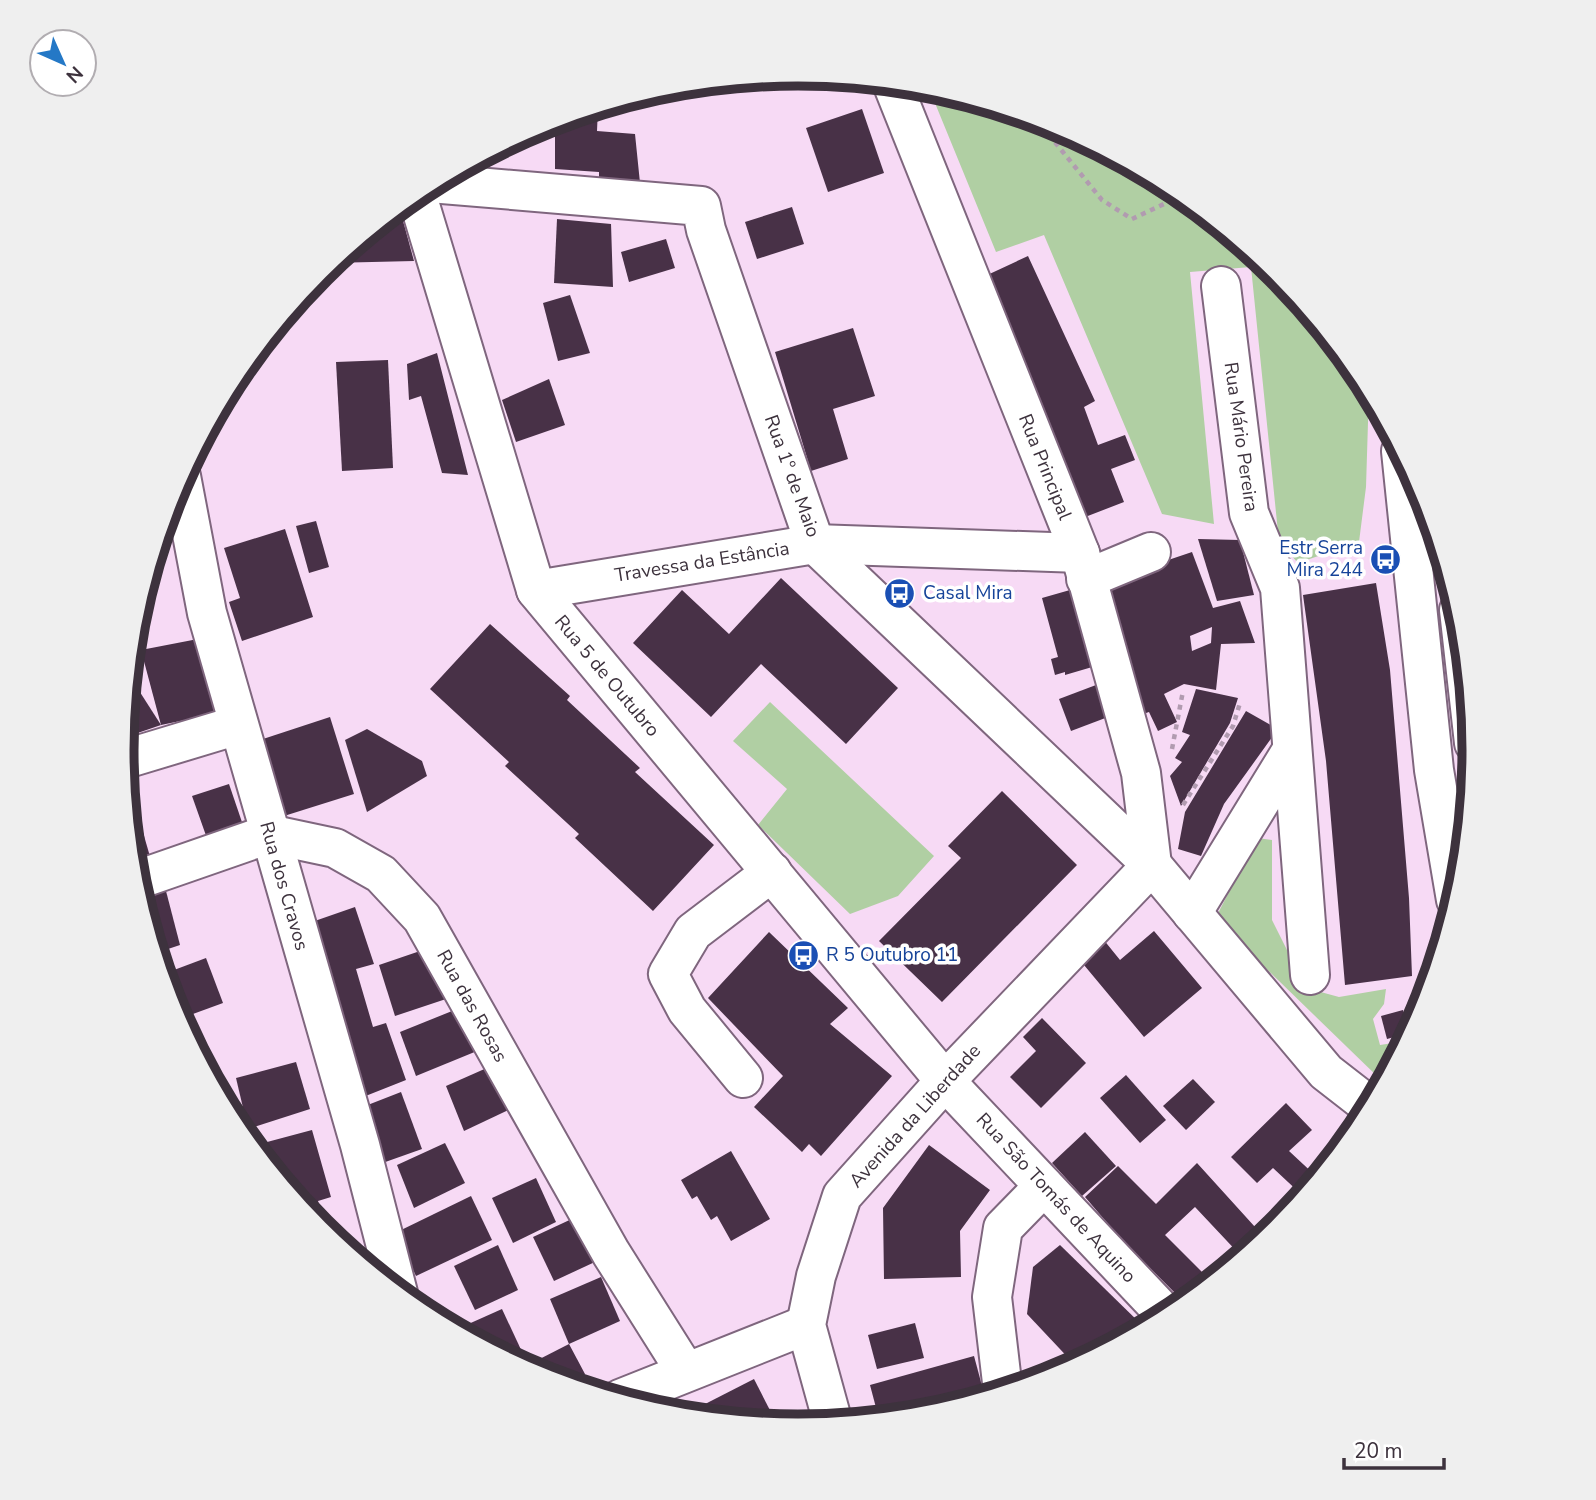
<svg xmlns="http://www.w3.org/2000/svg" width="1596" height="1500" font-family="'Nunito Sans',sans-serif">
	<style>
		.built { fill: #efcded }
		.green { fill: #b0cfa3 }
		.building { fill: #483147; fill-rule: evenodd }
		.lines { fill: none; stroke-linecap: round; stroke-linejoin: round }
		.minor-casing { stroke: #7f667e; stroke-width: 42 }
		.path { stroke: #b19bb0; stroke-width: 4.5; stroke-dasharray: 5 5; stroke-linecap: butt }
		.minor { stroke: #fff; stroke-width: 38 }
		.labels { text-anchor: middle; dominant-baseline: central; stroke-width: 7; stroke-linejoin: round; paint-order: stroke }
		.street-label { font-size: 19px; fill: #3d323d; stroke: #fff }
		.transit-label { font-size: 19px; fill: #164399; stroke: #fff; text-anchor: start }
		.rim { fill: none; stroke: #3d323d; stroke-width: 9 }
	</style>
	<rect width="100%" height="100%" fill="#f7daf5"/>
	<polygon class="built" points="798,74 814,75 813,90 693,84"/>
	<g class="green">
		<path d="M928,86C1055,113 1183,180 1276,272C1307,302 1333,341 1361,374L1369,390L1366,487L1359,542L1298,563L1279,542L1251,267L1190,272L1214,524L1162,514L1044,235L996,252Z"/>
		<polygon points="770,702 934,856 898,896 850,914 758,825 787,789 733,741"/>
		<polygon points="1257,838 1272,840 1272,920 1306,988 1339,997 1386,989 1384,1004 1373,1019 1380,1045 1406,1041 1386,1078 1380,1079 1215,919"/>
	</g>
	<g class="building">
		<polygon points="598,107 597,131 635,134 640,183 599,181 599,172 555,169 555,127 536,127"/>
		<polygon points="862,109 884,173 828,192 806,128"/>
		<polygon points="399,206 414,261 330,263 336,258"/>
		<polygon points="792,207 804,244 757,259 745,222"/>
		<polygon points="557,219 611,224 613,287 554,283"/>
		<polygon points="666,239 675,268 629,282 621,252"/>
		<polygon points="1028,256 1095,401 1084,407 1098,445 1125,435 1135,460 1111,469 1124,502 1080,519 983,277"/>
		<polygon points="570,295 590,353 558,361 543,303"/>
		<polygon points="853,328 875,396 833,409 848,459 811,471 775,352"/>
		<polygon points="437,353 468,475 442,473 421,396 409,400 407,364"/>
		<polygon points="388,360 393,468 342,471 336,362"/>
		<polygon points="549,379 565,425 516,442 502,400"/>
		<polygon points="316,521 329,567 309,573 296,526"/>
		<polygon points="285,529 313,617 242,641 229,602 240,598 224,548"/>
		<polygon points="1198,539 1240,540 1254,595 1217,601"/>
		<path d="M1192,552L1213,608L1240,601L1255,643L1221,644L1216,690L1184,684L1164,694L1177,722L1158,731L1149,712L1140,715L1104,616L1112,579ZM1212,627L1211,643L1192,651L1190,636Z"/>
		<polygon points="781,578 898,688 846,744 761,664 711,717 633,643 682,590 729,634"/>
		<polygon points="1376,583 1390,670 1409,898 1412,976 1345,985 1326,761 1303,595"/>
		<polygon points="1077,588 1099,665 1065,675 1065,672 1055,675 1051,659 1058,657 1042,598"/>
		<polygon points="490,624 570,696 567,700 640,768 635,772 714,845 653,911 575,838 579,834 505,766 509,762 430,689"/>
		<polygon points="203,638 219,713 161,725 141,650"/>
		<polygon points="129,675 161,725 123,738 128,685"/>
		<polygon points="1096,685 1108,717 1071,731 1059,699"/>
		<polygon points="1196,689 1238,698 1230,723 1181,806 1170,776 1182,762 1175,758 1190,735 1182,732"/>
		<polygon points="1246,711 1278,729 1224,804 1201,856 1178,849 1185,812"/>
		<polygon points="330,717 354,794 284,816 260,740"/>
		<polygon points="367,729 422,761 427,776 367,812 345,740"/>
		<polygon points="229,784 245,831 209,844 192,796"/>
		<polygon points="1002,791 1077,865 942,1002 879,941 961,858 948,846"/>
		<polygon points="138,815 151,860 133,866 128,819"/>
		<polygon points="166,891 180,945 156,953 139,897"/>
		<polygon points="355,907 374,964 356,969 373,1027 386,1023 406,1080 358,1099 309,923"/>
		<polygon points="1154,931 1202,988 1144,1037 1079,959 1103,939 1120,960"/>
		<polygon points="769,932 848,1008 830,1024 892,1076 821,1156 809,1144 802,1152 754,1107 783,1076 708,998"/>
		<polygon points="423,950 449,998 395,1016 379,965"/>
		<polygon points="206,958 223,1003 182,1018 166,973"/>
		<polygon points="462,1007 477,1051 416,1076 400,1032"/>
		<polygon points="1403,1010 1409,1033 1387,1039 1381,1016"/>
		<polygon points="1042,1018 1086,1063 1041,1108 1010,1077 1036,1051 1023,1037"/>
		<polygon points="296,1062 310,1109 248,1129 236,1078"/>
		<polygon points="489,1067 515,1107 464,1131 446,1086"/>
		<polygon points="1126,1075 1166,1120 1140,1143 1100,1098"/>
		<polygon points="1193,1079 1215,1102 1186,1130 1163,1106"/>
		<polygon points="401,1092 422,1149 374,1166 360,1108"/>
		<polygon points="1286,1103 1312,1130 1289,1151 1318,1178 1303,1196 1273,1168 1257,1183 1231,1157"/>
		<polygon points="312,1130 331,1197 318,1201 323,1219 314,1222 252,1146"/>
		<polygon points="1085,1132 1116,1166 1082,1196 1052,1163"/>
		<polygon points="445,1143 465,1183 414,1208 397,1165"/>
		<polygon points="929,1145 990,1190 960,1231 961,1277 884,1279 883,1208"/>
		<polygon points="731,1151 770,1219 731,1241 717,1216 711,1220 697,1196 692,1199 681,1180"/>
		<polygon points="1197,1163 1265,1238 1242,1257 1195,1207 1165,1235 1212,1282 1185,1303 1121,1239 1085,1197 1118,1166 1156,1204"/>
		<polygon points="536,1178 556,1222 513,1243 492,1198"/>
		<polygon points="471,1196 492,1240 416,1276 395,1233"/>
		<polygon points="576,1217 597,1261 554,1281 533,1237"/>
		<polygon points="498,1245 518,1290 475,1310 454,1266"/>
		<polygon points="1060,1245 1145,1328 1075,1365 1027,1314 1033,1267"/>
		<polygon points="601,1277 620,1321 569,1344 550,1299"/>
		<polygon points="502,1309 523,1354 510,1359 455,1330"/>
		<polygon points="915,1323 924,1358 877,1369 868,1335"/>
		<polygon points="569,1344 585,1374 567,1384 524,1367"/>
		<polygon points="974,1356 985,1397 930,1414 879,1419 870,1385"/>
		<polygon points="754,1379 777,1424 685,1415 709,1402"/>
	</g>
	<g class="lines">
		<defs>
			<g id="minor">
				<polyline points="892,83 1080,553 1141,773 1152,865"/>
				<polyline points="430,183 701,206 706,230 815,544 1152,865 1326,1072 1371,1107"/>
				<polyline points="416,192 536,590 945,1081 1167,1316"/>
				<polyline points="1221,286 1249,513 1280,588 1310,975"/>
				<polyline points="1401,451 1434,770 1456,900"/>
				<polyline points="181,476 207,613 360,1145 398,1293"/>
				<polyline points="1086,579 1151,552"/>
				<polyline points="536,590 815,544 1080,553"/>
				<polyline points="1459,610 1474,743"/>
				<polyline points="122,760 238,725"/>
				<polyline points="134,881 269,834 335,848 381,874 422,918 611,1253 686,1372"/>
				<polyline points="1192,913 1292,750"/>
				<polyline points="743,1078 687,1010 668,974 693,932 772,872"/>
				<polyline points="1003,1391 992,1297 1003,1228 1044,1186"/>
				<polyline points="620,1399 806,1325"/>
				<polyline points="833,1423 806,1325 816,1276 842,1196 945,1081 1152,865"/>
			</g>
		</defs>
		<use href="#minor" class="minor-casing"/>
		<g class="path">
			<polyline points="1036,119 1102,200 1132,219 1183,195"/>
			<polyline points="1239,258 1246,247"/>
			<polyline points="1172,749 1183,691"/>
			<polyline points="1183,805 1233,726 1240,703"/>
		</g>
		<use href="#minor" class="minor"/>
	</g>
	<defs>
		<symbol id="bus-disc" viewBox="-11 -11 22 22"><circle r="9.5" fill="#1a4fb4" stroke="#fff"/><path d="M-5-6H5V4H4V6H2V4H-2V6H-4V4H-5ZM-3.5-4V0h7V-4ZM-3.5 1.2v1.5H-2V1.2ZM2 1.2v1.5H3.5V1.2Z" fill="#fff"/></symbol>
	</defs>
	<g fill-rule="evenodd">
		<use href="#bus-disc" x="1368" y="542" width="35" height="35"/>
		<use href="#bus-disc" x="882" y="576" width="35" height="35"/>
		<use href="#bus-disc" x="786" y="938" width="35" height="35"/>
	</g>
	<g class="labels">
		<g class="street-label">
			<text transform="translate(1241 437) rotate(82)">Rua Mário Pereira</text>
			<text transform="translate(1045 467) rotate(68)">Rua Principal</text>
			<text transform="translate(792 476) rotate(70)">Rua 1º de Maio</text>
			<text transform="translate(702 562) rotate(-9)">Travessa da Estância</text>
			<text transform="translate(607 676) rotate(50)">Rua 5 de Outubro</text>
			<text transform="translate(284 886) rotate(74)">Rua dos Cravos</text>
			<text transform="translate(472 1006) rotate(61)">Rua das Rosas</text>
			<text transform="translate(915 1116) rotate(-48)">Avenida da Liberdade</text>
			<text transform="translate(1056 1198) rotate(47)">Rua São Tomás de Aquino</text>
		</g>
		<g class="transit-label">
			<text x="1363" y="548" text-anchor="end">Estr Serra<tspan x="1363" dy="22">Mira 244</tspan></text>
			<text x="923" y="593">Casal Mira</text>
			<text x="826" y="955">R 5 Outubro 11</text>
		</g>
	</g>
	<path d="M0 0H1596V1500H0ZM134 750a664 664 0 1 1 1328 0a664 664 0 1 1-1328 0Z" fill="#efefef" fill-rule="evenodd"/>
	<path class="rim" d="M134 750a664 664 0 1 1 1328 0a664 664 0 1 1-1328 0Z"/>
	<g transform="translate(63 63) rotate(135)"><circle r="33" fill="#ffffff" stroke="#b1adb1" stroke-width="2"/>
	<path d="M0-5L12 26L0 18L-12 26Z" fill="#2478c6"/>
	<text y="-10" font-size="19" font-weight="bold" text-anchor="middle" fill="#3d323d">N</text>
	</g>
	<path d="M1344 1458v10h100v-10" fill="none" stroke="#3d323d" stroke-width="3.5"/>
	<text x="1354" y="1458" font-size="21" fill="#3d323d" stroke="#ffffff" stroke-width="5" paint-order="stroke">20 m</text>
</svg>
